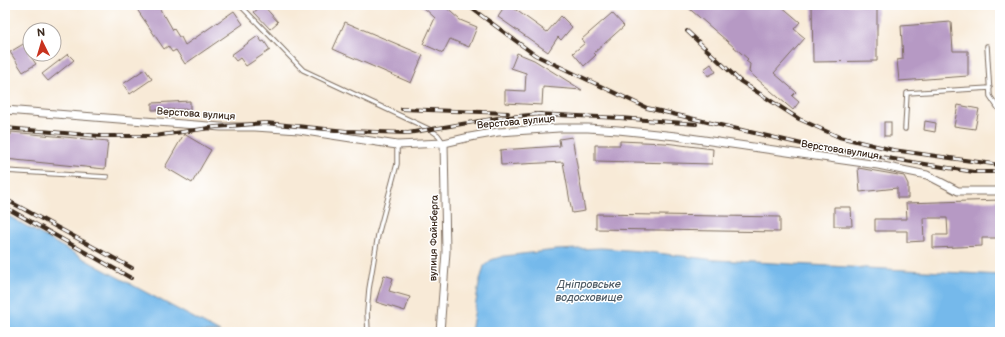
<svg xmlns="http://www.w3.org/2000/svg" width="1005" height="337" font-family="'Balsamiq Sans',sans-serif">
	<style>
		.water { fill: #74b9eb; stroke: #587284 }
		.building { fill: #b699c4 }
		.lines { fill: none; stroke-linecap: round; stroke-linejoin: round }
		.service-casing { stroke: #7d6d5f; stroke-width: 5.5 }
		.minor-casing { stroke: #7d6d5f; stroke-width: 9 }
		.service { stroke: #fff; stroke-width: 3.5 }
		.minor { stroke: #fff; stroke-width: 7 }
		.rail-casing { stroke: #3b2a1e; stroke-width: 4 }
		.rail { stroke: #fff; stroke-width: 2.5; stroke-dasharray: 8; stroke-linecap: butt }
		.labels { text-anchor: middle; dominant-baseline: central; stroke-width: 3; stroke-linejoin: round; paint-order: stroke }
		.street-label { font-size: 10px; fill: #3b2a1e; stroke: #fff }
		.water-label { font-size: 11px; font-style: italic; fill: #4f5c66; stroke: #fff }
	</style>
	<rect width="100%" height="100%" fill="#fff"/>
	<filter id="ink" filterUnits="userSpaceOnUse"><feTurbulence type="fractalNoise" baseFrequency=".025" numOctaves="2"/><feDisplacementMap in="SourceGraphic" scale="8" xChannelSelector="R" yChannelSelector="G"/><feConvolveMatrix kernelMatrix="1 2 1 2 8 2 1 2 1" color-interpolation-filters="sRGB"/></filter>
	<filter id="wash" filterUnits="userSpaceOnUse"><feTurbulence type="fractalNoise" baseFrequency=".012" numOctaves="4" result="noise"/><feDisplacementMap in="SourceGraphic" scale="16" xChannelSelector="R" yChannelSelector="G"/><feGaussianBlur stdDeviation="0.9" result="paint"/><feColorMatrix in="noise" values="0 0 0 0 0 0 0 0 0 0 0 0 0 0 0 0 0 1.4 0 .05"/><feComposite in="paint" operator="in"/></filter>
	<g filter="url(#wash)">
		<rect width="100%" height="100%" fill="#f8ead7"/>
		<g class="water">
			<polygon points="5,214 93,264 220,332 5,332"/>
			<polygon points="601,248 640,251 716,260 1000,275 1000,332 471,332 479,284 484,266 491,260 504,256 556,250"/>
		</g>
		<g id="blocks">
			<g class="building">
				<polygon points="134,5 158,5 164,17 165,16 173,30 174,29 179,37 181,37 185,45 234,11 243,24 185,64 176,50 172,52 168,46 164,49"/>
				<polygon points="263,5 278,22 270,29 254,12"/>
				<polygon points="421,5 443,5 460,20 477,27 469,47 450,39 443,53 423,44 435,18"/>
				<polygon points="506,5 509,5 547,32 561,16 572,27 561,40 558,37 548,52 498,17"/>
				<polygon points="685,5 780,5 800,22 794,29 805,38 774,73 796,92 792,96 799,102 793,110 749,72 750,64 746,61 748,59"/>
				<polygon points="812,5 877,5 877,61 813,62"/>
				<polygon points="612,13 624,26 594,53 596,55 584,66 573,53 585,43 582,39"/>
				<polygon points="345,22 423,55 411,83 333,49"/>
				<polygon points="951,22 953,51 968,51 968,76 899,81 897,60 903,59 901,26"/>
				<polygon points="258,36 262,42 264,41 270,50 246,66 240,58 236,61 231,55"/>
				<polygon points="30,40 29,54 36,64 23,72 10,52"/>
				<polygon points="517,53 534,60 582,90 543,87 542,105 505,103 505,90 525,91 526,73 511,68"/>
				<polygon points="68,54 74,60 48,81 42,74"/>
				<polygon points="711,64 716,72 708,76 704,69"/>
				<polygon points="145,69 152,79 130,94 123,84"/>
				<polygon points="190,101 190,109 152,110 152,103"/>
				<polygon points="958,105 979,109 975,129 954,126"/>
				<polygon points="925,121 936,123 935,132 924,130"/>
				<rect x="884" y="122" width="7" height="14"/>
				<polygon points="11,132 108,141 105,169 5,159 5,135 11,135"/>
				<polygon points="184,134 211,150 192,183 165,167"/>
				<polygon points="572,137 585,211 572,213 563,162 501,165 500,150 560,146 559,139"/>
				<polygon points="620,141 665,143 713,149 712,164 595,161 595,145 620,145"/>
				<polygon points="858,168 904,176 908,184 908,198 897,198 897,188 860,192"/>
				<polygon points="1000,200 1000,238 982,238 982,246 933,248 933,235 948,235 947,218 923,218 924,241 907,242 907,231 875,231 875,219 907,219 906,203"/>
				<polygon points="834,207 851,207 852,226 834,226"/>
				<polygon points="596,214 780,217 780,232 596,229"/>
				<polygon points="384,275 393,278 389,291 410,297 405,311 376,302"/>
			</g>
		</g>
	</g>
	<g filter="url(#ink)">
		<use href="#blocks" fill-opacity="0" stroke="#7d6d5f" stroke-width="1"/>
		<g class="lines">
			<defs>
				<g id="service">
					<polyline points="240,5 303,70 431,130 438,135 443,142"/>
					<polyline points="987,46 990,96 1000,111"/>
					<polyline points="905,129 907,93 990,88"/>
					<polyline points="5,171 107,177"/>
					<polyline points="368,332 367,312 369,289 378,235 397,164 397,145"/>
				</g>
				<g id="minor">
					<polyline points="5,110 221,127 255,127 299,130 397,145 444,143 470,137 498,132 559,128 588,128 618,130 676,136 878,165 927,175 958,191 1000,191"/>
					<polyline points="440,332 446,252 444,143"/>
				</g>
			</defs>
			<use href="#service" class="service-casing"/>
			<use href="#minor" class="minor-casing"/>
			<use href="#service" class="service"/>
			<use href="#minor" class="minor"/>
			<defs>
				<g id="rail">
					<polyline points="467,5 535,55 647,108 806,145 974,172 1000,172"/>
					<polyline points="687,31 740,81 799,119 839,137 893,150 1000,165"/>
					<polyline points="402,109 508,113"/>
					<polyline points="536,114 620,118 696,124"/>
					<polyline points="5,128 100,136 155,136 216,127 266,123 346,131 408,133 498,118 541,114"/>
					<polyline points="5,199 132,268"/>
					<polyline points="5,207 131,278"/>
				</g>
			</defs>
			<use href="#rail" class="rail-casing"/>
			<use href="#rail" class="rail"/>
		</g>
	</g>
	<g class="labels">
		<g class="street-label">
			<text transform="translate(196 114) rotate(4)">Верстова вулиця</text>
			<text transform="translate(516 122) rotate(-5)">Верстова вулиця</text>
			<text transform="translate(840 150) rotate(9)">Верстова вулиця</text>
			<text transform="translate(434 238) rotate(-89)">вулиця Файнберга</text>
		</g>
		<g class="water-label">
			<text x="589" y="284">Дніпровське<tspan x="589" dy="13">водосховище</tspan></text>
		</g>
	</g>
	<rect width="1005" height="337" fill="none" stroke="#fff" stroke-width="20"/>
	<g transform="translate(42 42) rotate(355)"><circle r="19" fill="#ffffff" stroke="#b1aaa5"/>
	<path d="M0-3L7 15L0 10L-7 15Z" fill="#c8321e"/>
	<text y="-6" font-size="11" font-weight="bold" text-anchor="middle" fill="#3b2a1e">N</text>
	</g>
</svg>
